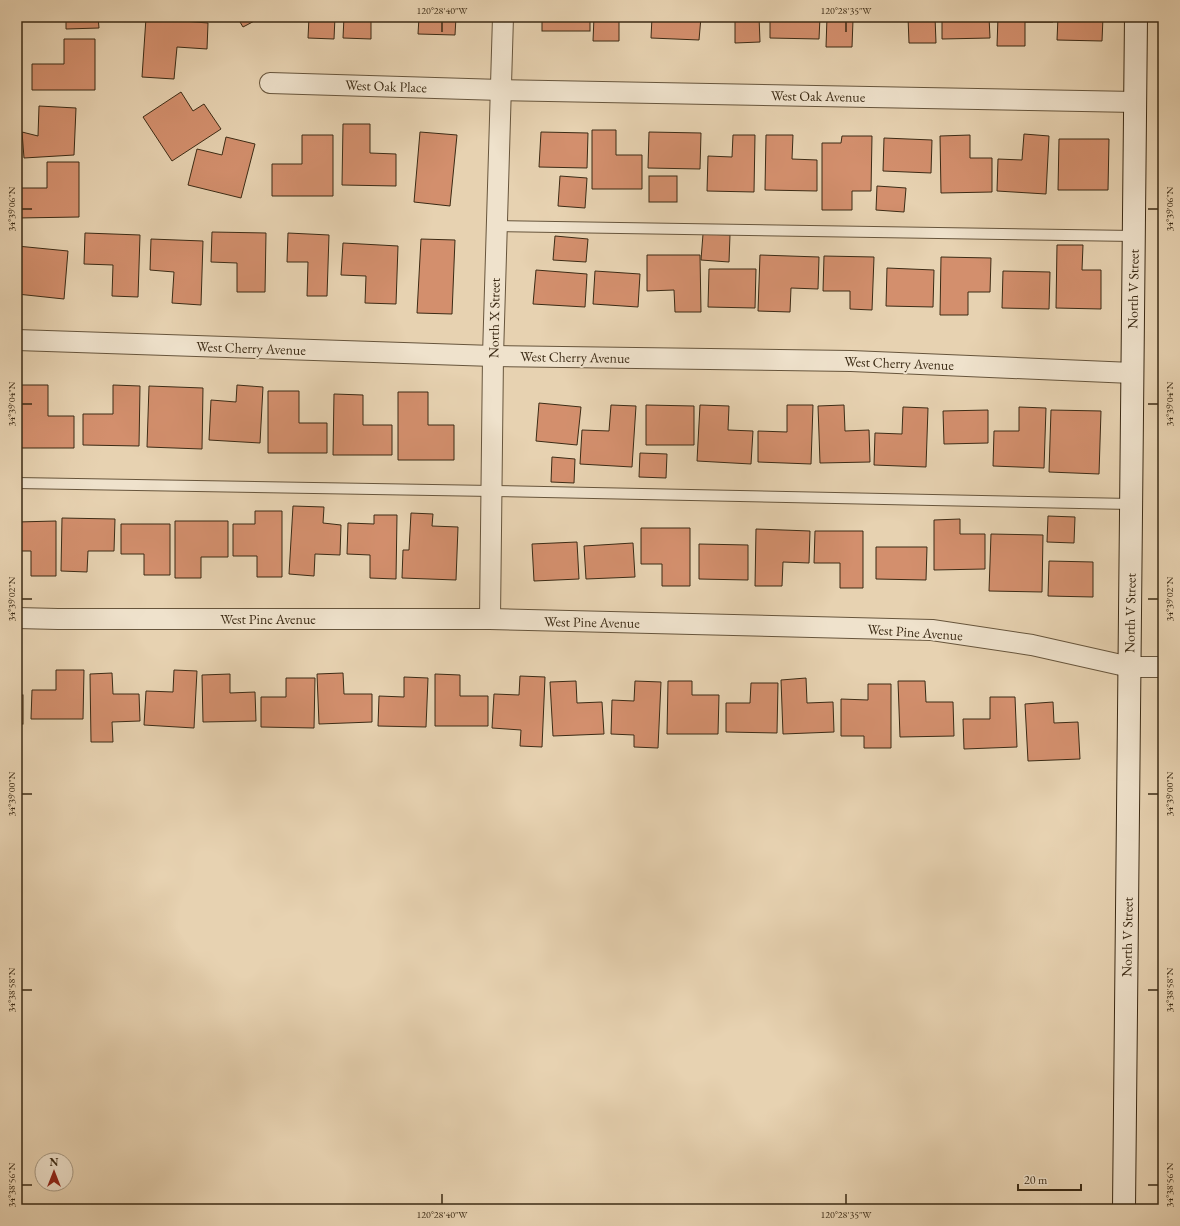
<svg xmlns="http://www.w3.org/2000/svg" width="1180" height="1226" font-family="'EB Garamond',serif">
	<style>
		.building { fill: #d38f6d; stroke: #3c2b15 }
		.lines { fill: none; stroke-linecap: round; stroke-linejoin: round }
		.lane-casing { stroke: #67553c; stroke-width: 12 }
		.street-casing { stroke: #67553c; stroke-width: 22 }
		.secondary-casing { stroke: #3c2b15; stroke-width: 24 }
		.lane { stroke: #efe2cc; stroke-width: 10 }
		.street { stroke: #efe2cc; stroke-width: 20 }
		.secondary { stroke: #efe2cc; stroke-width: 22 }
		.ticks { fill: none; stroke: #3c2b15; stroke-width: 1.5 }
		.labels { text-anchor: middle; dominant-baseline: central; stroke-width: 4; stroke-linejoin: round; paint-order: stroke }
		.street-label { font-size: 14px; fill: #3c2b15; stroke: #efe2cc }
		.neatline { fill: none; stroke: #3c2b15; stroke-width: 1.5 }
		.ticks-label { font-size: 10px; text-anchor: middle; fill: #3c2b15 }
	</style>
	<rect width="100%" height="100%" fill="#e7d2b1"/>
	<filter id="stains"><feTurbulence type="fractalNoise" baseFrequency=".005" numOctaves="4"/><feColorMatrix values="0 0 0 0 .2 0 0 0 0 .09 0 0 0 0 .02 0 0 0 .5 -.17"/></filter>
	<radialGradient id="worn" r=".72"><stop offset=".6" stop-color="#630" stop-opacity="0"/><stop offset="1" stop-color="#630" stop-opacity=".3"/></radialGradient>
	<g class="building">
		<polygon points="66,17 98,17 99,28 66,29"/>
		<polygon points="237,17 262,17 243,27"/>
		<polygon points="309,17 335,17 334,39 308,38"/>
		<polygon points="344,17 371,17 371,39 343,38"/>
		<polygon points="419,17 456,17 455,35 418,34"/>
		<rect x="542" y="17" width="48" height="14"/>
		<polygon points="594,17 646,17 619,17 619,41 593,41"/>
		<polygon points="652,17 701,17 699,40 651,38"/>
		<polygon points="709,17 759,17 760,42 735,43 735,20 709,21"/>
		<polygon points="770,17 820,17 819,39 770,38"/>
		<polygon points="827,17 878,17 877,21 853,20 852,47 826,47"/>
		<polygon points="883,17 935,17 936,43 909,43 908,17"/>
		<polygon points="942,17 989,17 990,38 942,39"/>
		<polygon points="998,17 1053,17 1053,22 1025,22 1025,46 997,46"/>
		<polygon points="1058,17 1103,17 1102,41 1057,40"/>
		<polygon points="146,18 208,23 207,49 177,47 174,79 142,77"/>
		<polygon points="64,39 95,39 95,90 32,90 32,64 64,64"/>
		<polygon points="181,92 193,111 204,104 221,129 172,161 143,117"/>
		<polygon points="39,106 76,108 74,155 24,158 22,132 38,136"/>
		<polygon points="343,124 370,124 370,153 396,154 396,186 342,185"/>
		<polygon points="592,130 616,130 616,155 642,155 642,189 592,189"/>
		<polygon points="420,132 457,135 450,206 414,202"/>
		<polygon points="541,132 588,133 587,168 539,167"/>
		<polygon points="649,132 701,133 700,169 648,168"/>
		<polygon points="1024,134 1049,136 1046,194 997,191 998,159 1022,160"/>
		<polygon points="302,135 333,135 333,196 272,196 272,164 302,164"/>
		<polygon points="733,135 755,135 754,192 707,191 708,156 732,157"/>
		<polygon points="766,135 793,135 792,159 817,160 817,191 765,190"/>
		<polygon points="970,135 970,158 992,158 992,192 941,193 940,136"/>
		<polygon points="842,136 872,136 871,191 852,191 852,210 822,210 822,143 841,143"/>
		<polygon points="226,137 255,144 241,198 188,185 197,149 222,155"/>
		<polygon points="884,138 932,140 931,173 883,171"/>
		<polygon points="1059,139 1109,139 1108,190 1058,190"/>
		<polygon points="47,162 79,162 79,217 18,218 18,188 47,188"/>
		<polygon points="560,176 587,178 585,208 558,206"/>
		<rect x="649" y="176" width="28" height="26"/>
		<polygon points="877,186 906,188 904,212 876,210"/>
		<polygon points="212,232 266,233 265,292 237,292 237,263 211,262"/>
		<polygon points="85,233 140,235 138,297 112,296 113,265 84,264"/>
		<polygon points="288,233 329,235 327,296 307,296 308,262 287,262"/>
		<polygon points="703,234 730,235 729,262 701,260"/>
		<polygon points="555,236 588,239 586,262 553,260"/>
		<polygon points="151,239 203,241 201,305 172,303 174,272 150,270"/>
		<polygon points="421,239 455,240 452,314 417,313"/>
		<polygon points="343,243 398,246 396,304 365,303 366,276 341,275"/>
		<polygon points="1057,245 1083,245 1082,270 1101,270 1101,309 1056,308"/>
		<polygon points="17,246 68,251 64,299 17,294"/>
		<polygon points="647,255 700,255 701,312 675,312 674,290 647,291"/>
		<polygon points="760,255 819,257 818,289 791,288 790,312 758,311"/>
		<polygon points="824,256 874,257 872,310 850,309 850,291 823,291"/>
		<polygon points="941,257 991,258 990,292 968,292 968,315 940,315"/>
		<polygon points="887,268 934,270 933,307 886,306"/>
		<polygon points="709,269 756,269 755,308 708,307"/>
		<polygon points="536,270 587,274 585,307 533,304"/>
		<polygon points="595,271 640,274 638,307 593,304"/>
		<polygon points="1003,271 1050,272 1049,309 1002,308"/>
		<polygon points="20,385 48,385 48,416 74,416 74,448 20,448"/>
		<polygon points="113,385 140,386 139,446 83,445 83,414 113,414"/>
		<polygon points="237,385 263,387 260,443 209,440 211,400 236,402"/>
		<polygon points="149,386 203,388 202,449 147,447"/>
		<polygon points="268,391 299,391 299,423 327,423 327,453 268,453"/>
		<polygon points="398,392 428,392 428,425 454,425 454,460 398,460"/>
		<polygon points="334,394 363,395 363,425 392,425 392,455 333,455"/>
		<polygon points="539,403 581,407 577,445 536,441"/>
		<polygon points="611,405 636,406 632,467 580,464 582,430 609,431"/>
		<polygon points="646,405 694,406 694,445 646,445"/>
		<polygon points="700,405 729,406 728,430 753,431 751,464 697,461"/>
		<polygon points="787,405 813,405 811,464 758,462 758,431 787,432"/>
		<polygon points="844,405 845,431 869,430 870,462 820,463 818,406"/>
		<polygon points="903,407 928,408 926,467 874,465 875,433 902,434"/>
		<polygon points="1019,407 1046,408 1044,468 993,466 994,431 1019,431"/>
		<polygon points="988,410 988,443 944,444 943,411"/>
		<polygon points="1051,410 1101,411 1099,474 1049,472"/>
		<polygon points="640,453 667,454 666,478 639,477"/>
		<polygon points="552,457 575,459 574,483 551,482"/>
		<polygon points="293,506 324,507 323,523 341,525 340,555 315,554 314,576 289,574"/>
		<polygon points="255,511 282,511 282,577 257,577 257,556 233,556 233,524 255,524"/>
		<polygon points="411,513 433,514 432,526 458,527 456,580 402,578 403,550 409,550"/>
		<polygon points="374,515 397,515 396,579 370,578 370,555 347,554 348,523 374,524"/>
		<polygon points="1048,516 1075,517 1074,543 1047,542"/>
		<polygon points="62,518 115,519 114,551 88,551 87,572 61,571"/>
		<polygon points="960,519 960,534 985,534 985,569 934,570 934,520"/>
		<polygon points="56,521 56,576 31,576 31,551 17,551 17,522"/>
		<polygon points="175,521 228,521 228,557 201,557 201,578 175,578"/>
		<polygon points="121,524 170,524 170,575 144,575 144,554 121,554"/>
		<polygon points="641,528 690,528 690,586 662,586 662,564 641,564"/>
		<polygon points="756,529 810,531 809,563 783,562 782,586 755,586"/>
		<polygon points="815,531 863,531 863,588 840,588 840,563 814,563"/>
		<polygon points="991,534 1043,535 1042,592 989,591"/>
		<polygon points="577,542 579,579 534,581 532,544"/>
		<polygon points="633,543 635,577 586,579 584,546"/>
		<polygon points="699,544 748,545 748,580 699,579"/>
		<polygon points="876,547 927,547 926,580 876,579"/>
		<polygon points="1049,561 1093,562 1093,597 1048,596"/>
		<polygon points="56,670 84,670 83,719 31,719 32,690 56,690"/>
		<polygon points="174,670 197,671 194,728 144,725 146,691 173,692"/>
		<polygon points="112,673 113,694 139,694 140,721 112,722 113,742 91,742 90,674"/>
		<polygon points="343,673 344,694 372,694 372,722 319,724 317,674"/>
		<polygon points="230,674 230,693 255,692 256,721 203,722 202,675"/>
		<polygon points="435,674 460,675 460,696 488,696 488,726 435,726"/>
		<polygon points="520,676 545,677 542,747 520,746 521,730 492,728 494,694 519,695"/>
		<polygon points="404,677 428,678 426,727 378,726 379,696 404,697"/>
		<polygon points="286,678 315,678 314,728 261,727 261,697 286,697"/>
		<polygon points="806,678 807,703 833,702 834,732 783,734 781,680"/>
		<polygon points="576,681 577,703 602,702 604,734 553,736 550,682"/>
		<polygon points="635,681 661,682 658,748 634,747 634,735 611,734 612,700 634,701"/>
		<polygon points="668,681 692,681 692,695 719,695 718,734 667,734"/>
		<polygon points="898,681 925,681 926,702 953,702 954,736 900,737"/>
		<polygon points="751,683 778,683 777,733 726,732 726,703 750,703"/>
		<polygon points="868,684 891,684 891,748 864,748 864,736 841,736 841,699 868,700"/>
		<rect x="17" y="695" width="6" height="29"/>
		<polygon points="990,697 1015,697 1017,747 964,749 963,719 990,719"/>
		<polygon points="1053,702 1054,723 1078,722 1080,759 1028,761 1025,704"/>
	</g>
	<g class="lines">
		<defs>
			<g id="lane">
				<polyline points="496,226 1134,236"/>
				<polyline points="17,483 492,491 1131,504"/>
			</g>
			<g id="street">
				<polyline points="270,83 501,90 1135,102"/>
				<polyline points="17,340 493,356 851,361 1132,373"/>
				<polyline points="17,618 58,619 490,619 932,630 1032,645 1130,667 1163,667"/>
				<polyline points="490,619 493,356 503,17"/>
			</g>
			<polyline id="secondary" points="1124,1209 1136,17"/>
		</defs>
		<use href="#lane" class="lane-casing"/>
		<use href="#street" class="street-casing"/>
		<use href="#secondary" class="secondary-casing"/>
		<use href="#lane" class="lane"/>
		<use href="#street" class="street"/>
		<use href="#secondary" class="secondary"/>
	</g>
	<path class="ticks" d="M442,22V32M846,22V32M22,209H32M1148,209H1158M22,404H32M1148,404H1158M22,599H32M1148,599H1158M22,794H32M1148,794H1158M22,990H32M1148,990H1158M22,1185H32M1148,1185H1158M442,1194V1204M846,1194V1204"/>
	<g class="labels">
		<g class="street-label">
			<text transform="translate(386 86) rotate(2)">West Oak Place</text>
			<text transform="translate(818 96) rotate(1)">West Oak Avenue</text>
			<text transform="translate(1133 289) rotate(-89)">North V Street</text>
			<text transform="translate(494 318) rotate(-89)">North X Street</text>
			<text transform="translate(251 348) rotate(2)">West Cherry Avenue</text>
			<text transform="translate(575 357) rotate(1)">West Cherry Avenue</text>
			<text transform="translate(899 363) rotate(2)">West Cherry Avenue</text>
			<text transform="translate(1130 613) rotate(-89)">North V Street</text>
			<text x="268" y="619">West Pine Avenue</text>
			<text transform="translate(592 622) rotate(1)">West Pine Avenue</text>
			<text transform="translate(915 632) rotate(4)">West Pine Avenue</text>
			<text transform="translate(1127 937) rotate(-89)">North V Street</text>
		</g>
	</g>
	<rect width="1180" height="1226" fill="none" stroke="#e7d2b1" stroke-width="44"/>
	<g transform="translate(54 1172)"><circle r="19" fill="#efe2cc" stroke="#a79983"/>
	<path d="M0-3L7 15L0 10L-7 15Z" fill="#8f2418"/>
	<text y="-6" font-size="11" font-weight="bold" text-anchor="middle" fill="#3c2b15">N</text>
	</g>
	<path d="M1018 1184v6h63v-6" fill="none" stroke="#3c2b15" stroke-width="2"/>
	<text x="1024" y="1184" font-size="12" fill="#3c2b15" stroke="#efe2cc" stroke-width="3" paint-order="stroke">20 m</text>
	<rect x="22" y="22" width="1136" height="1182" class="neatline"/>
	<g class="ticks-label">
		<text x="442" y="14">120°28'40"W</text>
		<text x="846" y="14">120°28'35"W</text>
		<text transform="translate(11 209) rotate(-90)" y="4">34°39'06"N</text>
		<text transform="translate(1169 209) rotate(-90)" y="4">34°39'06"N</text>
		<text transform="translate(11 404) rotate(-90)" y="4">34°39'04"N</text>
		<text transform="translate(1169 404) rotate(-90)" y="4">34°39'04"N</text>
		<text transform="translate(11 599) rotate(-90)" y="4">34°39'02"N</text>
		<text transform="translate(1169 599) rotate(-90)" y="4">34°39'02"N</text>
		<text transform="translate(11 794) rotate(-90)" y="4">34°39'00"N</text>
		<text transform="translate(1169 794) rotate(-90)" y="4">34°39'00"N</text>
		<text transform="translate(11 990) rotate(-90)" y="4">34°38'58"N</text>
		<text transform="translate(1169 990) rotate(-90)" y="4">34°38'58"N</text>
		<text transform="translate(11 1185) rotate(-90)" y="4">34°38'56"N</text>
		<text transform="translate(1169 1185) rotate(-90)" y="4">34°38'56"N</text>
		<text x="442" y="1218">120°28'40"W</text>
		<text x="846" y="1218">120°28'35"W</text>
	</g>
	<rect width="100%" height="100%" filter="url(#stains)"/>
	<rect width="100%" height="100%" fill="url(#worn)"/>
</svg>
